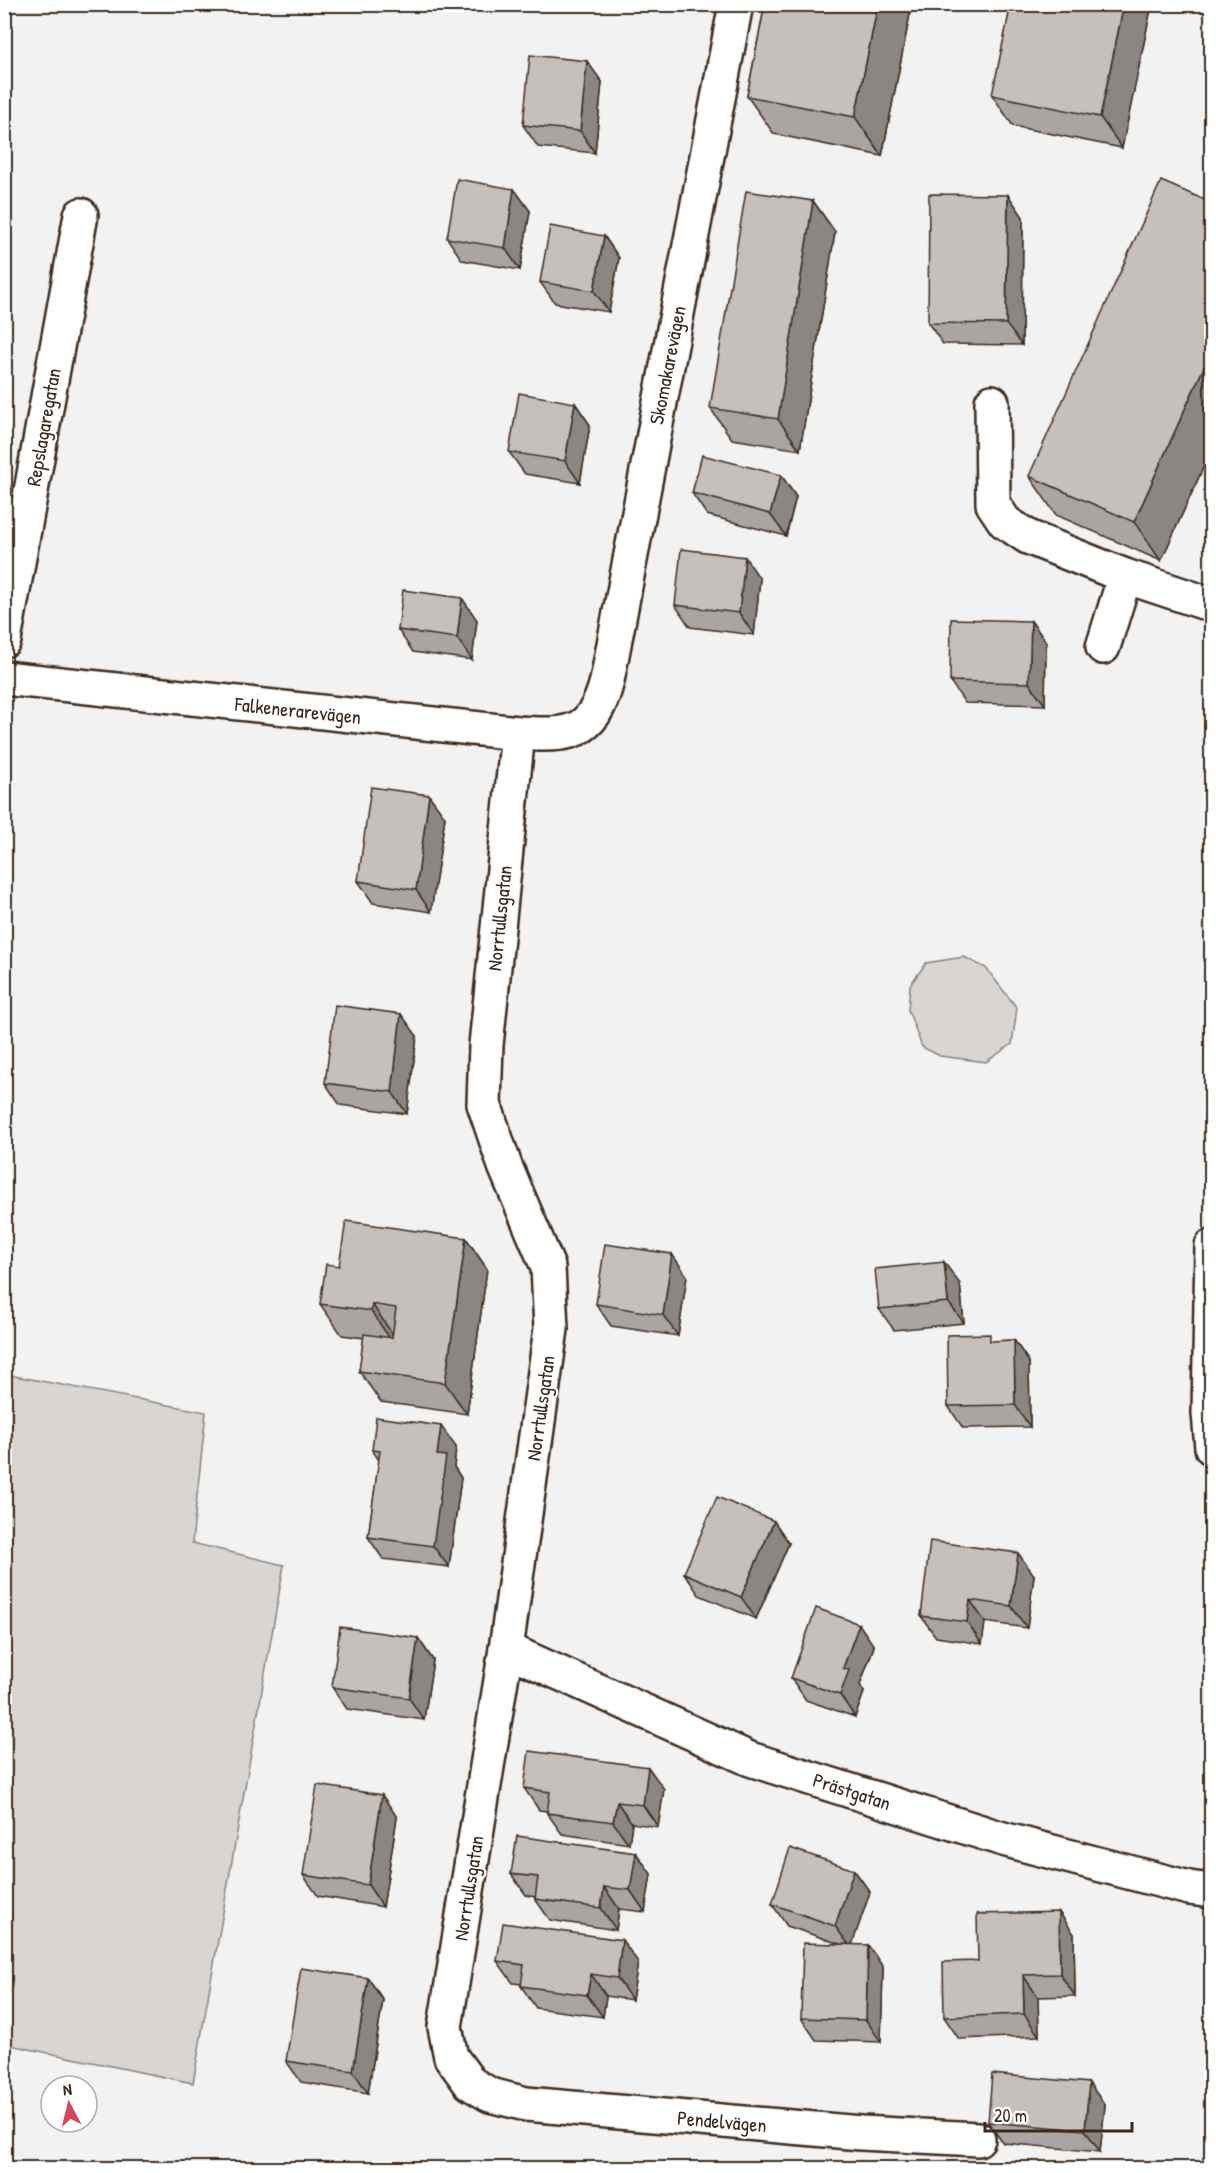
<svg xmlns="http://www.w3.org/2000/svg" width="1216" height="2173" font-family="'Patrick Hand',sans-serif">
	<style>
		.green { fill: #d8d5d2; stroke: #8a8078; stroke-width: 1.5 }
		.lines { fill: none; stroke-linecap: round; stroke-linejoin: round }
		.minor-casing { stroke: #3b2a1e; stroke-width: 38 }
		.major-casing { stroke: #3b2a1e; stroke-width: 38 }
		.minor { stroke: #fff; stroke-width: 33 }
		.major { stroke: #fff; stroke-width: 33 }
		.wall { fill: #aaa5a3; stroke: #3b2a1e; stroke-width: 1.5 }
		.shaded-wall { fill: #8b8684; stroke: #3b2a1e; stroke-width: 1.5 }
		.building { fill: #c6c0bd; stroke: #3b2a1e; stroke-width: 1.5 }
		.labels { text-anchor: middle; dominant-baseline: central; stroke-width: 4.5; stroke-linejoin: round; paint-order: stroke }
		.street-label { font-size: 20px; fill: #3b2a1e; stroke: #fff }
	</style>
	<rect width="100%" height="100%" fill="#f3f2f2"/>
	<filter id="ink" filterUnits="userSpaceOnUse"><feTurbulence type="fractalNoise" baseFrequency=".0167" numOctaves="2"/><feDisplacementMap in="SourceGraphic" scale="12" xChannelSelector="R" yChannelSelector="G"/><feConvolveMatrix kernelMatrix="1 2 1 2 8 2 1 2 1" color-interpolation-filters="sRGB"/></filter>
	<g filter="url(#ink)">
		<g class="green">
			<polygon points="964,957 986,968 1017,1008 1012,1044 986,1062 940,1056 922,1047 908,1010 910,985 926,963"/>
			<polygon points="4,1374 206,1412 192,1543 284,1565 193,2083 5,2044"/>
		</g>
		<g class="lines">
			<defs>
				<g id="minor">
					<polyline points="992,402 993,504 1005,522 1028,537 1125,576 1212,605"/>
					<polyline points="4,640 81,215"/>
					<polyline points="1103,647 1125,576"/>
					<path d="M4,678L518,733C569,736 593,736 607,681L736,4"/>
					<polyline points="518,733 486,1045 484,1104 505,1166 548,1267 551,1329 506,1649 445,2027 451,2057 470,2083 490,2095 526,2104 861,2133 978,2139"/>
					<polyline points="506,1649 750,1759 1003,1839 1189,1888 1212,1891"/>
				</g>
				<polyline id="major" points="1212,1246 1209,1413 1212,1448"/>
			</defs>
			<use href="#minor" class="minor-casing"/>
			<use href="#major" class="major-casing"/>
			<use href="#minor" class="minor"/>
			<use href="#major" class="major"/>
		</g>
		<g class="wall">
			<polygon points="765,4 912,4 882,156 774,134 747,96"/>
			<polygon points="1152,4 1122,148 1013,126 992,95"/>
			<polygon points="602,82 595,153 538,147 523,125"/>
			<polygon points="514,189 530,211 520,270 462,260 447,238"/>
			<polygon points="1008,195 1023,217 1022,345 943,344 928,323"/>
			<polygon points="813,201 835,232 800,450 732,439 710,408"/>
			<polygon points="1212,203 1212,448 1161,561 1056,515 1029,476"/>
			<polygon points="604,236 619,258 609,312 555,303 540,282"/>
			<polygon points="575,403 590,425 580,483 525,474 509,452"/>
			<polygon points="781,475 796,497 786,536 707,515 692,493"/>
			<polygon points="760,579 754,635 690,627 675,605"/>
			<polygon points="477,620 472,660 413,652 398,630"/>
			<polygon points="1031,621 1046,642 1045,705 965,703 950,681"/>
			<polygon points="445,817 431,912 373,903 358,881"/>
			<polygon points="417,1036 407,1114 340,1105 325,1083"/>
			<polygon points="466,1238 487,1269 467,1414 381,1402 359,1371 364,1338 342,1335 320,1304 339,1266"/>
			<polygon points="687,1276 678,1336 611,1326 596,1304"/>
			<polygon points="960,1284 964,1323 894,1330 879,1309"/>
			<polygon points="1014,1340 1029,1362 1030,1427 963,1428 948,1406 995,1341"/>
			<polygon points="456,1447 454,1467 461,1478 449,1567 383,1559 368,1537 379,1460 372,1450"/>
			<polygon points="789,1543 756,1619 699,1595 684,1573"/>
			<polygon points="1034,1575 1027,1628 985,1622 982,1644 936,1637 921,1616"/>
			<polygon points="418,1638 433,1660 424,1720 347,1709 332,1687"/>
			<polygon points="874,1646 860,1685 864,1692 855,1717 806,1700 791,1678"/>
			<polygon points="524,1788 664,1789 658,1827 632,1823 629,1844 562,1834 547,1813 547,1811 539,1810"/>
			<polygon points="397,1817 383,1907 318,1896 303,1875"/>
			<polygon points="636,1853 651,1874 645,1912 619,1909 616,1930 550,1920 535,1899 535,1897 526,1895 511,1874"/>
			<polygon points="854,1870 870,1892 852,1944 883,1967 881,2042 816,2040 801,2018 840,1944 787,1926 772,1904"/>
			<polygon points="1074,1934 1075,1996 1038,1997 1039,2036 959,2039 944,2017 978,1961"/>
			<polygon points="497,1961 638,1962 632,2000 606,1996 603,2017 536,2008 521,1986 521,1984 513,1983"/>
			<polygon points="368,1978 383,2000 368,2093 301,2082 286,2061"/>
			<polygon points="1105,2105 1100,2152 1003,2143 988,2122"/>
		</g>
		<g class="shaded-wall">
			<polygon points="878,4 912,4 882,156 855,117"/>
			<polygon points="1124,4 1152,4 1122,148 1100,117"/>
			<polygon points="587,61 602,82 595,153 580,131"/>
			<polygon points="514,189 530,211 520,270 505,248"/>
			<polygon points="1008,195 1023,217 1022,345 1006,324"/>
			<polygon points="813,201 835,232 800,450 778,419"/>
			<polygon points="604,236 619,258 609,312 594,291"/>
			<polygon points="1212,349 1212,448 1161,561 1134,522"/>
			<polygon points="575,403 590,425 580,483 565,461"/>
			<polygon points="781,475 796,497 786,536 770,514"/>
			<polygon points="745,557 760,579 754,635 739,613"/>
			<polygon points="462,598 477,620 472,660 457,638"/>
			<polygon points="1031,621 1046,642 1045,705 1029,683"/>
			<polygon points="429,795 445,817 431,912 416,890"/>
			<polygon points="401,1014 417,1036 407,1114 392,1092"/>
			<polygon points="466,1238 487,1269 467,1414 445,1383"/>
			<polygon points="672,1254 687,1276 678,1336 663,1315"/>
			<polygon points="944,1262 960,1284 964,1323 948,1302"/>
			<polygon points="372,1304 393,1335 392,1342 371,1311"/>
			<polygon points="1014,1340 1029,1362 1030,1427 1015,1405"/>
			<polygon points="441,1426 456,1447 454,1467 461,1478 449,1567 433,1546 437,1455"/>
			<polygon points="774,1521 789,1543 756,1619 741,1597"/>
			<polygon points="1018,1553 1034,1575 1027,1628 1011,1606"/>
			<polygon points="970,1600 985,1622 982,1644 967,1622"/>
			<polygon points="859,1624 874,1646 860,1685 864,1692 855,1717 840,1695 843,1668"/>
			<polygon points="418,1638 433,1660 424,1720 409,1698"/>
			<polygon points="648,1767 664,1789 658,1827 643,1805"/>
			<polygon points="382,1795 397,1817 383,1907 368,1885"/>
			<polygon points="617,1802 632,1823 629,1844 613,1822"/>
			<polygon points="636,1853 651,1874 645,1912 630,1890"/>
			<polygon points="854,1870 870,1892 851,1948 835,1926"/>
			<polygon points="604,1887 619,1909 616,1930 601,1908"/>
			<polygon points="1059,1912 1074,1934 1075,1996 1060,1974"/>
			<polygon points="622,1940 638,1962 632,2000 617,1978"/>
			<polygon points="868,1945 883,1967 881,2042 866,2020"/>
			<polygon points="591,1974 606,1996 603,2017 587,1995"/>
			<polygon points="1023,1975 1038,1997 1039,2036 1024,2014"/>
			<polygon points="368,1978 383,2000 368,2093 353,2071"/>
			<polygon points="1089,2083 1105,2105 1100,2152 1085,2130"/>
		</g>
		<g class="building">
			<polygon points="765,4 878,4 855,117 747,96"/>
			<polygon points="1011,4 1124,4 1100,117 992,95"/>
			<polygon points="530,55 587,61 580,131 523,125"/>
			<polygon points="457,179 514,189 505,248 447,238"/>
			<polygon points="1161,181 1212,203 1212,349 1134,522 1029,476"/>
			<polygon points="746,191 813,201 778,419 710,408"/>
			<polygon points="929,194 1008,195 1006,324 928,323"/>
			<polygon points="550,226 604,236 594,291 540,282"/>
			<polygon points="519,393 575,403 565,461 509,452"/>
			<polygon points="702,455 781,475 770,514 692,493"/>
			<polygon points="681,549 745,557 739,613 675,605"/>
			<polygon points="403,590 462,598 457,638 398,630"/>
			<polygon points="951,619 1031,621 1029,683 950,681"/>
			<polygon points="371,787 429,795 416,890 358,881"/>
			<polygon points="335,1005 401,1014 392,1092 325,1083"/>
			<polygon points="346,1221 466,1238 445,1383 359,1371 364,1334 392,1338 396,1308 372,1304 371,1311 320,1304 326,1264 339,1266"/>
			<polygon points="605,1244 672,1254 663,1315 596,1304"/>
			<polygon points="944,1262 948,1302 879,1309 875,1269"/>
			<polygon points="990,1334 990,1341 1014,1340 1015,1405 948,1406 947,1335"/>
			<polygon points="376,1417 441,1426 437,1455 446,1456 433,1546 368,1537 380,1451 372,1450"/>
			<polygon points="717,1497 774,1521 741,1597 684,1573"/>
			<polygon points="930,1541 1018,1553 1011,1606 970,1600 967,1622 921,1616"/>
			<polygon points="816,1608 859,1624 843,1668 849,1670 840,1695 791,1678"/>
			<polygon points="340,1627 418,1638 409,1698 332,1687"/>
			<polygon points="529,1751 648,1767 643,1805 617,1802 613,1822 547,1813 550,1792 524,1788"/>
			<polygon points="317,1785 382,1795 368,1885 303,1875"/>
			<polygon points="517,1836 636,1853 630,1890 604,1887 601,1908 535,1899 538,1877 511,1874"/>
			<polygon points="790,1848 854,1870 835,1926 772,1904"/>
			<polygon points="1059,1912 1060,1974 1023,1975 1024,2014 944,2017 943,1962 978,1961 977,1914"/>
			<polygon points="503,1923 622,1940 617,1978 591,1974 587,1995 521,1986 524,1965 497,1961"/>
			<polygon points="803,1943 868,1945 866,2020 801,2018"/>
			<polygon points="301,1968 368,1978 353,2071 286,2061"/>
			<polygon points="992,2074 1089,2083 1085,2130 988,2122"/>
		</g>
	</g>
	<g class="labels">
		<g class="street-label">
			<text transform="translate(667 365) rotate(-79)">Skomakarevägen</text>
			<text transform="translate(43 427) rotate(-80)">Repslagaregatan</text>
			<text transform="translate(298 710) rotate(6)">Falkenerarevägen</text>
			<text transform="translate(499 918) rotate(-84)">Norrtullsgatan</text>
			<text transform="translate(540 1408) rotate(-82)">Norrtullsgatan</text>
			<text transform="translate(852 1791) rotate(18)">Prästgatan</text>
			<text transform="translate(468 1888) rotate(-81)">Norrtullsgatan</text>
			<text transform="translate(722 2121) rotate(5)">Pendelvägen</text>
		</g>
	</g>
	<rect width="1216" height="2173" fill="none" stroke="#fff" stroke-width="24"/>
	<rect x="12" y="12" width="1192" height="2149" fill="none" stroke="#3b2a1e" stroke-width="2" filter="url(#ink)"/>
	<g transform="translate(69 2104) rotate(353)"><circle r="28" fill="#ffffff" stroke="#b1aaa5" stroke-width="1.5"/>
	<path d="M0-4.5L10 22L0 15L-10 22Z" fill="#d1495b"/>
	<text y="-9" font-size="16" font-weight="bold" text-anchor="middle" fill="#3b2a1e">N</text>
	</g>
	<path d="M985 2122v9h147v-9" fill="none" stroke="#3b2a1e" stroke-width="3"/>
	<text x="994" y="2122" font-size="18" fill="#3b2a1e" stroke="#ffffff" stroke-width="4.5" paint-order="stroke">20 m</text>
</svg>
